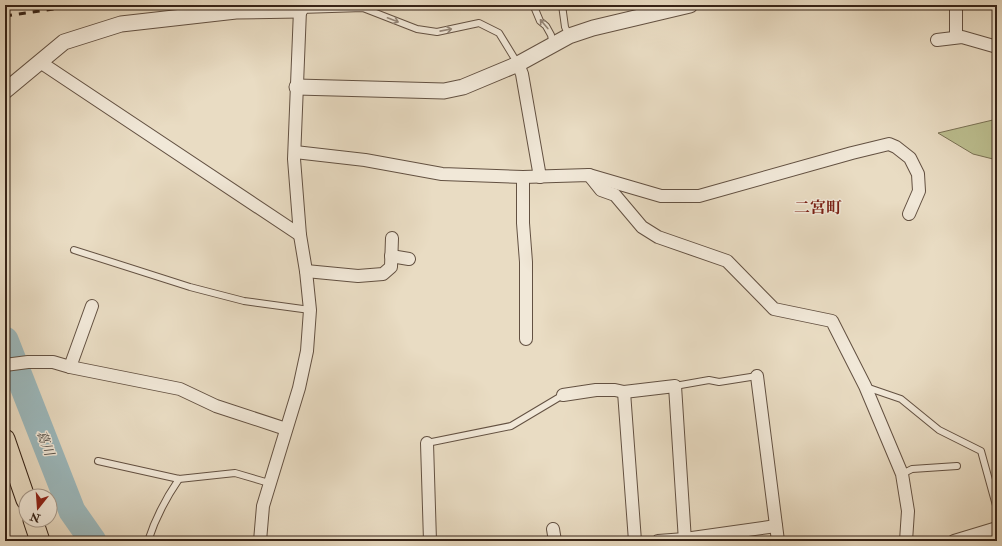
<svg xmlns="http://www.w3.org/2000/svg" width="1002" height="546" font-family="'IM FELL Double Pica','Noto Serif JP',serif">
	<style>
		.green { fill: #bcbf90; stroke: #797154 }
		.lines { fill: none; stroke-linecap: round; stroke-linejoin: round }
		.river { stroke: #9cb9bd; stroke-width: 27 }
		.service-casing { stroke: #635142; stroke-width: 8 }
		.minor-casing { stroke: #635142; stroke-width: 14 }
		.tertiary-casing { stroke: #635142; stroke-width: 17 }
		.primary-casing { stroke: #362317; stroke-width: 21 }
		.service { stroke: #f1e8d8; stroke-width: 6 }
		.minor { stroke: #f1e8d8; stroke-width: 12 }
		.tertiary { stroke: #f1e8d8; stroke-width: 15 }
		.primary { stroke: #e9dcc3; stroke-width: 19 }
		.rail { stroke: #362317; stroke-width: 3; stroke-dasharray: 7 7; stroke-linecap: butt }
		.oneway { stroke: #948678 }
		.labels { text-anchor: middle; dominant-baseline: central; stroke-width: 3; stroke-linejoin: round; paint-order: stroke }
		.water-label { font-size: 13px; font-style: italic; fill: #555049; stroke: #f1e8d8 }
		.district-label { font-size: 16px; font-weight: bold; fill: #7a1f14; stroke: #f1e8d8 }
	</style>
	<rect width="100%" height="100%" fill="#e9dcc3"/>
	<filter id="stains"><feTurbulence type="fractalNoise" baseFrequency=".005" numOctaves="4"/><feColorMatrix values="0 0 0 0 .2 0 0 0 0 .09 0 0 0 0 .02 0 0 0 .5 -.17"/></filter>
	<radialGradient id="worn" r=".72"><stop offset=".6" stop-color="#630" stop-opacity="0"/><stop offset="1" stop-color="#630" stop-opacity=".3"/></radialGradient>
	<polygon class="green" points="997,119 997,160 973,154 938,133"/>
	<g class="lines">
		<polyline class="river" points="5,340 72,511 93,541"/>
		<defs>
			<g id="service">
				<polyline points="538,5 535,9 540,21 546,26 551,35 553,45"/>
				<polyline points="562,5 565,27 569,36"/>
				<polyline points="300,10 363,8 417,29 437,32 479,23 499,33 518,64"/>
				<polyline points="74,250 190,287 244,301 310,310"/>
				<polyline points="675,386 709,380 719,382 757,376"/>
				<polyline points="866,387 901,399 939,430 981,451 997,509"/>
				<polyline points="427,443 511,426 563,395"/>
				<polyline points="98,461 179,479 235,473 269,483"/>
				<polyline points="902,474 912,469 957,466"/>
				<path d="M148,541C155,519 166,498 179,479"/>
			</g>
			<g id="minor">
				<polyline points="956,5 956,37"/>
				<polyline points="937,40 962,37 997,47"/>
				<polyline points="40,62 300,235"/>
				<polyline points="518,64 522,74 540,177"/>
				<polyline points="295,152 365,160 442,174 523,177 589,175 661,196 699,196 852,153 889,144 896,147 910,158 918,174 919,191 909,214"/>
				<polyline points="589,175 601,190 615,195 642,227 658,237 727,261 774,309 832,321 865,386 902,474 908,511 906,541"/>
				<polyline points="523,177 523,223 526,262 526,339"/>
				<polyline points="391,256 409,259"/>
				<polyline points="306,271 358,276 383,274 391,267 392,238"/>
				<polyline points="5,365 28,362 53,362 70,367 180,389 216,406 286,429"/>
				<polyline points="70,367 92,306"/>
				<polyline points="757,376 778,541"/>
				<polyline points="624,392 635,541"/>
				<polyline points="563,395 596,390 615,390 624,392 675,386 685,541"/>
				<polyline points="427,443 430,541"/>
				<polyline points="553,529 555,541"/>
				<polyline points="260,541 263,506 299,388 307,351 310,310 306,271 300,235 294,159 300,10"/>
				<polyline points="658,541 685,539 776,526"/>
				<polyline points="954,541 997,528"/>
			</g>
			<g id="tertiary">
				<polyline points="297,87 444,91 463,87 518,64 569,36 593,28 690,5"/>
				<polyline points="5,91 64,42 121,24 236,11 300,10"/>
			</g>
			<g id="primary">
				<polyline points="5,439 26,500"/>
				<polyline points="33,520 40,541"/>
			</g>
		</defs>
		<use href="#service" class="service-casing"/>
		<use href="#minor" class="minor-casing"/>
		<use href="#tertiary" class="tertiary-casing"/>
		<use href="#primary" class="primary-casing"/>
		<use href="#service" class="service"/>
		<use href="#minor" class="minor"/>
		<use href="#tertiary" class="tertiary"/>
		<use href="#primary" class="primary"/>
		<g class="rail">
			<polyline points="5,8 22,5"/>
			<polyline points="5,16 82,5"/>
		</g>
	</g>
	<defs><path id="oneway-shaft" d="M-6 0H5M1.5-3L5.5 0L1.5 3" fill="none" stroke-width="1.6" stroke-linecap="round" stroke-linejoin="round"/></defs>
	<g class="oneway">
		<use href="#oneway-shaft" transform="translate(393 20) rotate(21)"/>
		<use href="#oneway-shaft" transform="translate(544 24) rotate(-130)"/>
		<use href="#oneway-shaft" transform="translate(446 30) rotate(-11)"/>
	</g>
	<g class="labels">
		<g class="water-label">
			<text transform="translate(45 443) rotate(69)">葛川</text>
		</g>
		<g class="district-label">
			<text x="818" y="208">二宮町</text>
		</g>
	</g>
	<rect width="1002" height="546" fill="none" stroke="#e9dcc3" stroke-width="20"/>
	<rect x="6" y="6" width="990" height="534" fill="none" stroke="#362317" stroke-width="2"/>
	<rect x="10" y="10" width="982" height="526" fill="none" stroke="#362317"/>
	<g transform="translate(38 508) rotate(197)"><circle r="19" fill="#f1e8d8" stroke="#a6998b"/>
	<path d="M0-3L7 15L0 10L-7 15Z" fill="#8f2418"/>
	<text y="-6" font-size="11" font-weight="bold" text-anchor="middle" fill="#362317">N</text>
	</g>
	<rect width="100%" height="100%" filter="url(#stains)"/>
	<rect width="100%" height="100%" fill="url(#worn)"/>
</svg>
